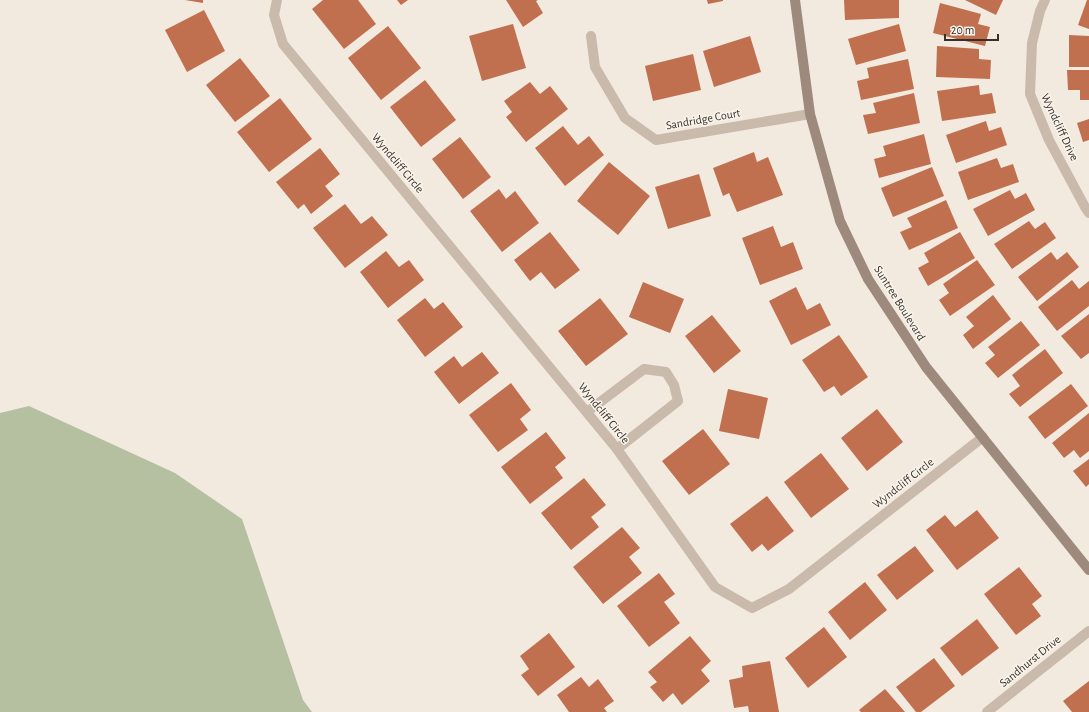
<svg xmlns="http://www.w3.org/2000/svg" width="1089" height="712" font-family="'Alegreya Sans',sans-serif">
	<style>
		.green { fill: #b4c0a0 }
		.building { fill: #c06f4f }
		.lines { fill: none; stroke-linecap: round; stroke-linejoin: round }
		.street { stroke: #c9baab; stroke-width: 10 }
		.secondary { stroke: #9d8a7d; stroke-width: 10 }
		.labels { text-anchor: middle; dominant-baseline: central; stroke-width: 3; stroke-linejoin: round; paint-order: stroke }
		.street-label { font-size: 12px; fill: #382f2a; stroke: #f9f4eb }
	</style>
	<rect width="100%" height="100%" fill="#f2eadf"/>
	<polygon class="green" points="29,406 175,473 242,519 303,700 312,712 0,712 0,413"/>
	<g class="building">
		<polygon points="185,0 203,0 203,3"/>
		<polygon points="323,0 358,0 376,24 344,49 312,9"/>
		<polygon points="397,0 408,0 401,5"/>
		<polygon points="506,0 538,0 536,1 543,13 523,27"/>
		<polygon points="707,0 723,0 723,1 708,4"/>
		<polygon points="844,0 899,0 899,18 845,20"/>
		<polygon points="965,0 1003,0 996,15"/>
		<polygon points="1087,0 1089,0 1089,29 1078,25"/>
		<polygon points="940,3 981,14 978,24 990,27 985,46 933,33"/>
		<polygon points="204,10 225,51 187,72 165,30"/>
		<polygon points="513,24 526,68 482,81 469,36"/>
		<polygon points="899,24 906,51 856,65 848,39"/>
		<polygon points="388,26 421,68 381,100 348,58"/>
		<polygon points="1069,35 1089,36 1089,67 1069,67"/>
		<polygon points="750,36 761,72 714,87 703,51"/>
		<polygon points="937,46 979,49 979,59 991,60 990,79 936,77"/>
		<polygon points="693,54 701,90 653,101 645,66"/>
		<polygon points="240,58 270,96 235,122 206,85"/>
		<polygon points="908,59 914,89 861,100 857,81 869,78 867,68"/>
		<polygon points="1067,70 1089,70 1089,100 1080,100 1080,90 1068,90"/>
		<polygon points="425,80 456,120 421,147 390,107"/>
		<polygon points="530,82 540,94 550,86 568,109 526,142 506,117 512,112 504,101"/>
		<polygon points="979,85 980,95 992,93 996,113 942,121 937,91"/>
		<polygon points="914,93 920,123 868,134 863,115 876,113 873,103"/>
		<polygon points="280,98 312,139 269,172 237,132"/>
		<polygon points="1089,119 1089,140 1083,142 1077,123"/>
		<polygon points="986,121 989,131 1001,127 1007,145 956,163 946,135"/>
		<polygon points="563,126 578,145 589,136 604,155 565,186 535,148"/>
		<polygon points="924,134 931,164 879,178 874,159 886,156 883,146"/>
		<polygon points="460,137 491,177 463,199 432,159"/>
		<polygon points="320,148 340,174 325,186 333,196 311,214 304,204 298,209 276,182"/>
		<polygon points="754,152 757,162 768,157 783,195 737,212 729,193 723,196 713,168"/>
		<polygon points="997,158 1001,168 1013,164 1019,182 968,200 958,172"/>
		<polygon points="609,162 650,196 618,235 577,201"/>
		<polygon points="932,167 944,196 893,217 881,188"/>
		<polygon points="699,174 711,216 668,229 655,187"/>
		<polygon points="499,189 506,199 515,191 539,223 502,252 470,211"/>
		<polygon points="1010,190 1015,199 1026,193 1035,210 988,236 973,209"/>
		<polygon points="946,200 958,228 909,250 900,232 912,227 907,218"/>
		<polygon points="345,204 361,224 372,216 388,235 345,268 313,228"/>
		<polygon points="1029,221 1035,229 1045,222 1056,238 1012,269 994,244"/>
		<polygon points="773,226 781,247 793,242 803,269 760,285 742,238"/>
		<polygon points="550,232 580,270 555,289 541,272 530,281 514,260"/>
		<polygon points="960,232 975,258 928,286 918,268 929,262 924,253"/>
		<polygon points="386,251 399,267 409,260 424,280 388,308 360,272"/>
		<polygon points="1051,252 1057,260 1067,252 1079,267 1037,301 1018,277"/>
		<polygon points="977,260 995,285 950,316 939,300 949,293 943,284"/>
		<polygon points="1072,280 1079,289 1089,281 1089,306 1057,331 1038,307"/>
		<polygon points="643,282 684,299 670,333 629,317"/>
		<polygon points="796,287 807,310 820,303 831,325 791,345 769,301"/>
		<polygon points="993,295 1011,319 973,349 963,335 974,326 966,317"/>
		<polygon points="425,298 434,309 443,302 463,327 425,357 397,320"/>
		<polygon points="600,298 628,334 586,366 558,331"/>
		<polygon points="1089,314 1089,353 1081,359 1061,336"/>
		<polygon points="712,315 741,351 714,373 685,336"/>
		<polygon points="1021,321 1040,345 998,378 985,363 995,355 988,347"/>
		<polygon points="839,335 868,377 841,396 834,386 824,392 802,360"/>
		<polygon points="1045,349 1063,373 1020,407 1009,394 1020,386 1012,375"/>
		<polygon points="482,352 499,373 459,404 434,372 454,356 462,367"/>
		<polygon points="511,383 531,410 520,419 528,430 498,452 469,415"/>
		<polygon points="1071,384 1088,406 1045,439 1028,417"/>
		<polygon points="728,389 768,398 759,439 719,431"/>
		<polygon points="877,409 903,442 867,471 841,438"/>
		<polygon points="1089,413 1089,451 1080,458 1074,450 1064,458 1052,443"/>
		<polygon points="703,429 730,464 689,495 662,461"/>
		<polygon points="546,432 566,458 555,467 563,478 530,504 501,467"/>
		<polygon points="821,453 849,489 811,518 784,482"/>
		<polygon points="1089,459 1089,484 1086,487 1073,471"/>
		<polygon points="584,478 606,505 591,517 599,527 571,550 541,513"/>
		<polygon points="767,496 794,531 768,551 762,544 752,552 730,524"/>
		<polygon points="977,510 999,538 957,570 926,530 945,515 955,527"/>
		<polygon points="622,527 640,548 629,557 642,573 603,604 573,567"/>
		<polygon points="915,546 934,571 897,600 877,575"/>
		<polygon points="1019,567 1042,596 1032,604 1041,616 1016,635 984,594"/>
		<polygon points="659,573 675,594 664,602 680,623 649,647 617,606"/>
		<polygon points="865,582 887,610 850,640 828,612"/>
		<polygon points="977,619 999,648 962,676 940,648"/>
		<polygon points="824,627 847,657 808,688 785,658"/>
		<polygon points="549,633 575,667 538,696 521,675 529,669 520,656"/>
		<polygon points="690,636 711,661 701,670 710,681 682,705 673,693 663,702 650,687 657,682 648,672"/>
		<polygon points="934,658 955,686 921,712 916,712 896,687"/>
		<polygon points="770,661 779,712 749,712 748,706 734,708 729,680 743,677 742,666"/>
		<polygon points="581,677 589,687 598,679 614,701 604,708 607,712 569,712 557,695"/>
		<polygon points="1089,681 1089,712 1072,712 1063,701"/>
		<polygon points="885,689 905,712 861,712 859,710"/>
	</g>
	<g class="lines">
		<g class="street">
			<polyline points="277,0 274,15 283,44 617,449 715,587 752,608 789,589 983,437"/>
			<polyline points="1045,0 1040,11 1032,43 1030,94 1049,140 1085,207 1089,213"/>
			<polyline points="591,36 595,67 625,118 656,140 810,114"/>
			<polyline points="587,412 644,369 666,372 674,385 678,401 617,449"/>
			<polyline points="987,712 1089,631"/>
		</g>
		<polyline class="secondary" points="795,0 810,114 840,221 868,279 926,367 1089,570"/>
	</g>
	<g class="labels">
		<g class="street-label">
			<text transform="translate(703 119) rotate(-10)">Sandridge Court</text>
			<text transform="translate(1060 127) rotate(65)">Wyndcliff Drive</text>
			<text transform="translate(398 163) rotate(50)">Wyndcliff Circle</text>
			<text transform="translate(900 303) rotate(58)">Suntree Boulevard</text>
			<text transform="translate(604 413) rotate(51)">Wyndcliff Circle</text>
			<text transform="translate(903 483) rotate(-38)">Wyndcliff Circle</text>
			<text transform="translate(1030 661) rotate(-39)">Sandhurst Drive</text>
		</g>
	</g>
	<path d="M945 34v6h53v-6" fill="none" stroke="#382f2a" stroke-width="2"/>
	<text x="951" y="34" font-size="12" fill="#382f2a" stroke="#f9f4eb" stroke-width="3" paint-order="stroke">20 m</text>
</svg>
